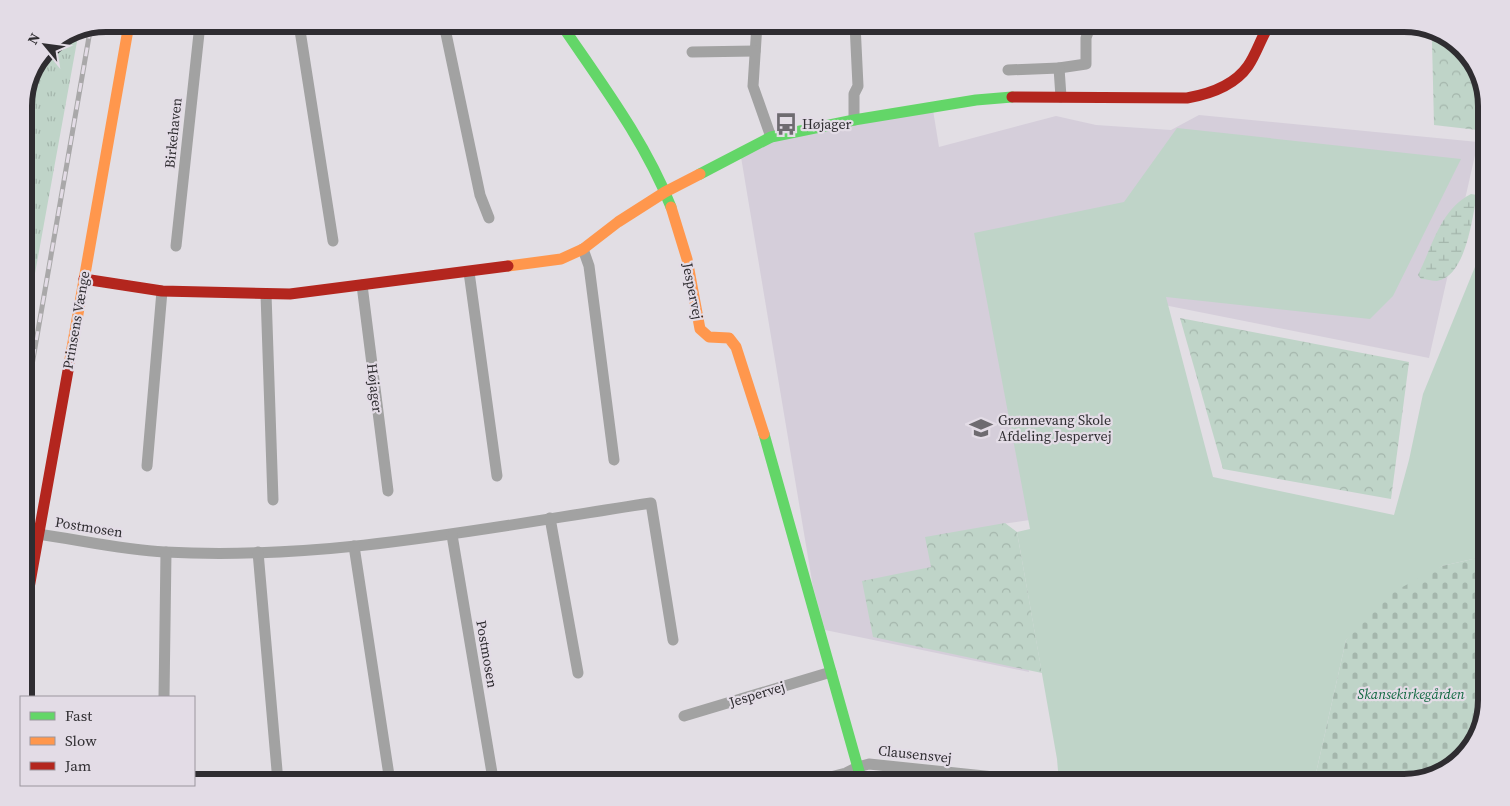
<svg xmlns="http://www.w3.org/2000/svg" width="1510" height="806" font-family="'Source Serif 4',serif">
	<style>
		.built { fill: #d5ceda }
		.grass { fill: #bfd4c8 }
		.forest { fill: url(#forest-crowns) }
		.wetland { fill: url(#wetland-marsh) }
		.cemetery { fill: url(#cemetery-stones) }
		.park { fill: url(#park-tufts) }
		.lines { fill: none; stroke-linecap: round; stroke-linejoin: round }
		.street { stroke: #a2a2a2; stroke-width: 11 }
		.fast { stroke: #63d668; stroke-width: 11 }
		.slow { stroke: #ff974d; stroke-width: 11 }
		.jam { stroke: #b3261e; stroke-width: 11 }
		.rail-casing { stroke: #a9a8a9; stroke-width: 5 }
		.rail { stroke: #e3dce6; stroke-width: 3; stroke-dasharray: 9; stroke-linecap: butt }
		.labels { text-anchor: middle; dominant-baseline: central; stroke-width: 4.5; stroke-linejoin: round; paint-order: stroke }
		.poi-label { font-size: 14px; fill: #2f2d31; stroke: #e3dce6; text-anchor: start }
		.street-label { font-size: 14px; fill: #2f2d31; stroke: #e3dce6 }
		.park-label { font-size: 14px; font-style: italic; fill: #116841; stroke: #e3dce6 }
		.rim { fill: none; stroke: #2f2d31; stroke-width: 6 }
	</style>
	<defs>
		<pattern id="forest-crowns" width="20" height="18" patternUnits="userSpaceOnUse" patternTransform="scale(1.25)"><rect width="20" height="18" fill="#bfd4c8"/><path d="M2 6a3 3 0 1 1 6 0M12 15a3 3 0 1 1 6 0" fill="none" stroke="#a4b6ac"/></pattern>
		<pattern id="wetland-marsh" width="20" height="14" patternUnits="userSpaceOnUse" patternTransform="scale(1.25)"><rect width="20" height="14" fill="#bfd4c8"/><path d="M1 5h8M5 5V1M11 12h8M15 12V8" fill="none" stroke="#a4b6ac"/></pattern>
		<pattern id="cemetery-stones" width="16" height="16" patternUnits="userSpaceOnUse" patternTransform="scale(1.25)"><rect width="16" height="16" fill="#bfd4c8"/><path d="M2 7V4a2 2 0 0 1 4 0v3zM10 15v-3a2 2 0 0 1 4 0v3z" fill="#a4b6ac"/></pattern>
		<pattern id="park-tufts" width="24" height="20" patternUnits="userSpaceOnUse" patternTransform="scale(1.25)"><rect width="24" height="20" fill="#bfd4c8"/><path d="M3 7l-1-3M5 7V3M7 7l1-3M15 17l-1-3M17 17v-4M19 17l1-3" fill="none" stroke="#a4b6ac"/></pattern>
	</defs>
	<rect width="100%" height="100%" fill="#e2dee4"/>
	<polygon class="built" points="933,110 939,147 1056,116 1096,125 1171,130 1199,115 1478,142 1429,358 1154,303 1188,497 1002,524 1029,672 825,630 813,587 741,157 769,142"/>
	<polygon class="grass" points="1177,128 1461,159 1393,296 1370,319 1166,297 1213,477 1394,515 1409,460 1423,394 1477,262 1486,230 1486,556 1442,566 1346,640 1314,782 1059,782 1057,759 1017,532 1030,529 974,233 1124,202"/>
	<g class="forest">
		<polygon points="1444,35 1472,61 1486,101 1486,131 1434,125 1432,41"/>
		<polygon points="1180,318 1409,362 1391,499 1223,469"/>
		<polygon points="1005,523 1017,532 1042,673 873,637 862,581 931,567 925,537"/>
	</g>
	<path class="wetland" d="M1471,194L1477,195C1472,219 1466,276 1437,281C1432,281 1426,279 1421,279L1418,275C1433,245 1440,210 1471,194Z"/>
	<polygon class="cemetery" points="1486,556 1486,699 1478,736 1445,771 1404,782 1314,782 1346,640 1391,593 1442,566"/>
	<polygon class="park" points="78,36 30,301 24,335 24,101 48,48"/>
	<g class="lines">
		<g class="street">
			<polyline points="299,24 333,241"/>
			<polyline points="444,24 480,195 489,218"/>
			<polyline points="757,24 753,86 771,137"/>
			<polyline points="692,52 755,51"/>
			<polyline points="1059,68 1086,64 1086,38 1091,24"/>
			<polyline points="1008,70 1059,68 1061,97"/>
			<polyline points="854,120 854,94 858,86 855,24"/>
			<polyline points="176,246 200,24"/>
			<polyline points="583,249 589,266 614,460"/>
			<polyline points="469,272 497,476"/>
			<polyline points="362,285 388,491"/>
			<polyline points="266,294 273,500"/>
			<polyline points="147,466 162,291"/>
			<polyline points="550,518 578,673"/>
			<path d="M38,534C80,540 123,550 165,552C329,561 490,527 651,503L673,640"/>
			<polyline points="452,535 493,779"/>
			<polyline points="354,546 390,782"/>
			<polyline points="258,552 278,782"/>
			<polyline points="164,697 166,552"/>
			<polyline points="684,716 831,672"/>
			<polyline points="811,782 846,773 858,767 869,764 994,777 996,782"/>
		</g>
		<g class="fast">
			<path d="M561,24C601,83 645,141 671,207"/>
			<polyline points="700,174 771,137 854,120 976,100 1012,97"/>
			<polyline points="764,434 862,782"/>
		</g>
		<g class="slow">
			<polyline points="671,207 687,259 700,329 709,337 729,338 736,347 764,434"/>
			<polyline points="508,266 561,259 583,249 618,222 665,192 700,174"/>
			<polyline points="69,365 129,24"/>
		</g>
		<g class="jam">
			<path d="M1012,97L1187,98C1210,94 1234,86 1248,66C1257,53 1261,37 1270,24"/>
			<polyline points="84,279 162,291 290,294 508,266"/>
			<polyline points="24,616 69,365"/>
		</g>
		<defs>
			<polyline id="rail" points="24,411 90,31"/>
		</defs>
		<use href="#rail" class="rail-casing"/>
		<use href="#rail" class="rail"/>
	</g>
	<defs>
		<symbol id="bus-bare" viewBox="-9 -9 18 18"><path d="M-5-6H5V4H4V6H2V4H-2V6H-4V4H-5ZM-3.5-4V0h7V-4ZM-3.5 1.2v1.5H-2V1.2ZM2 1.2v1.5H3.5V1.2Z" fill="#6e6b70" stroke="#e3dce6" stroke-width="2.5" paint-order="stroke"/></symbol>
		<symbol id="school-bare" viewBox="-9 -9 18 18"><path d="M0-5L7-2L0 1L-7-2ZM-4 1L0 2.5L4 1V4Q0 6-4 4Z" fill="#6e6b70" stroke="#e3dce6" stroke-width="2.5" paint-order="stroke"/></symbol>
	</defs>
	<g fill-rule="evenodd">
		<use href="#bus-bare" x="770" y="108" width="32" height="32"/>
		<use href="#school-bare" x="965" y="412" width="32" height="32"/>
	</g>
	<g class="labels">
		<g class="poi-label">
			<text x="802" y="124">Højager</text>
			<text x="998" y="420">Grønnevang Skole<tspan x="998" dy="16">Afdeling Jespervej</tspan></text>
		</g>
		<g class="street-label">
			<text transform="translate(173 133) rotate(-84)">Birkehaven</text>
			<text transform="translate(693 291) rotate(79)">Jespervej</text>
			<text transform="translate(76 320) rotate(-80)">Prinsens Vænge</text>
			<text transform="translate(375 388) rotate(83)">Højager</text>
			<text transform="translate(89 527) rotate(9)">Postmosen</text>
			<text transform="translate(487 654) rotate(80)">Postmosen</text>
			<text transform="translate(757 694) rotate(-17)">Jespervej</text>
			<text transform="translate(915 754) rotate(6)">Clausensvej</text>
		</g>
		<g class="park-label">
			<text x="1411" y="694">Skansekirkegården</text>
		</g>
	</g>
	<path d="M0 0H1510V806H0ZM106 32H1404A74 74 0 0 1 1478 106V700A74 74 0 0 1 1404 774H106A74 74 0 0 1 32 700V106A74 74 0 0 1 106 32Z" fill="#e3dce6" fill-rule="evenodd"/>
	<path class="rim" d="M106 32H1404A74 74 0 0 1 1478 106V700A74 74 0 0 1 1404 774H106A74 74 0 0 1 32 700V106A74 74 0 0 1 106 32Z"/>
	<rect x="20" y="696" width="175" height="90" fill="#e3dce6" stroke="#9b969e"/>
	<rect x="30" y="712" width="25" height="8" fill="#63d668" stroke="#9b969e"/>
	<text x="65" y="721" font-size="15" fill="#2f2d31">Fast</text>
	<rect x="30" y="737" width="25" height="8" fill="#ff974d" stroke="#9b969e"/>
	<text x="65" y="746" font-size="15" fill="#2f2d31">Slow</text>
	<rect x="30" y="762" width="25" height="8" fill="#b3261e" stroke="#9b969e"/>
	<text x="65" y="771" font-size="15" fill="#2f2d31">Jam</text>
	<g transform="translate(45 45) rotate(299)" stroke="#e3dce6" stroke-width="4" paint-order="stroke">
	<path d="M0-4L9 19L0 12L-9 19Z" fill="#2f2d31"/>
	<text y="-8" font-size="14" font-weight="bold" text-anchor="middle" fill="#2f2d31">N</text>
	</g>
</svg>
